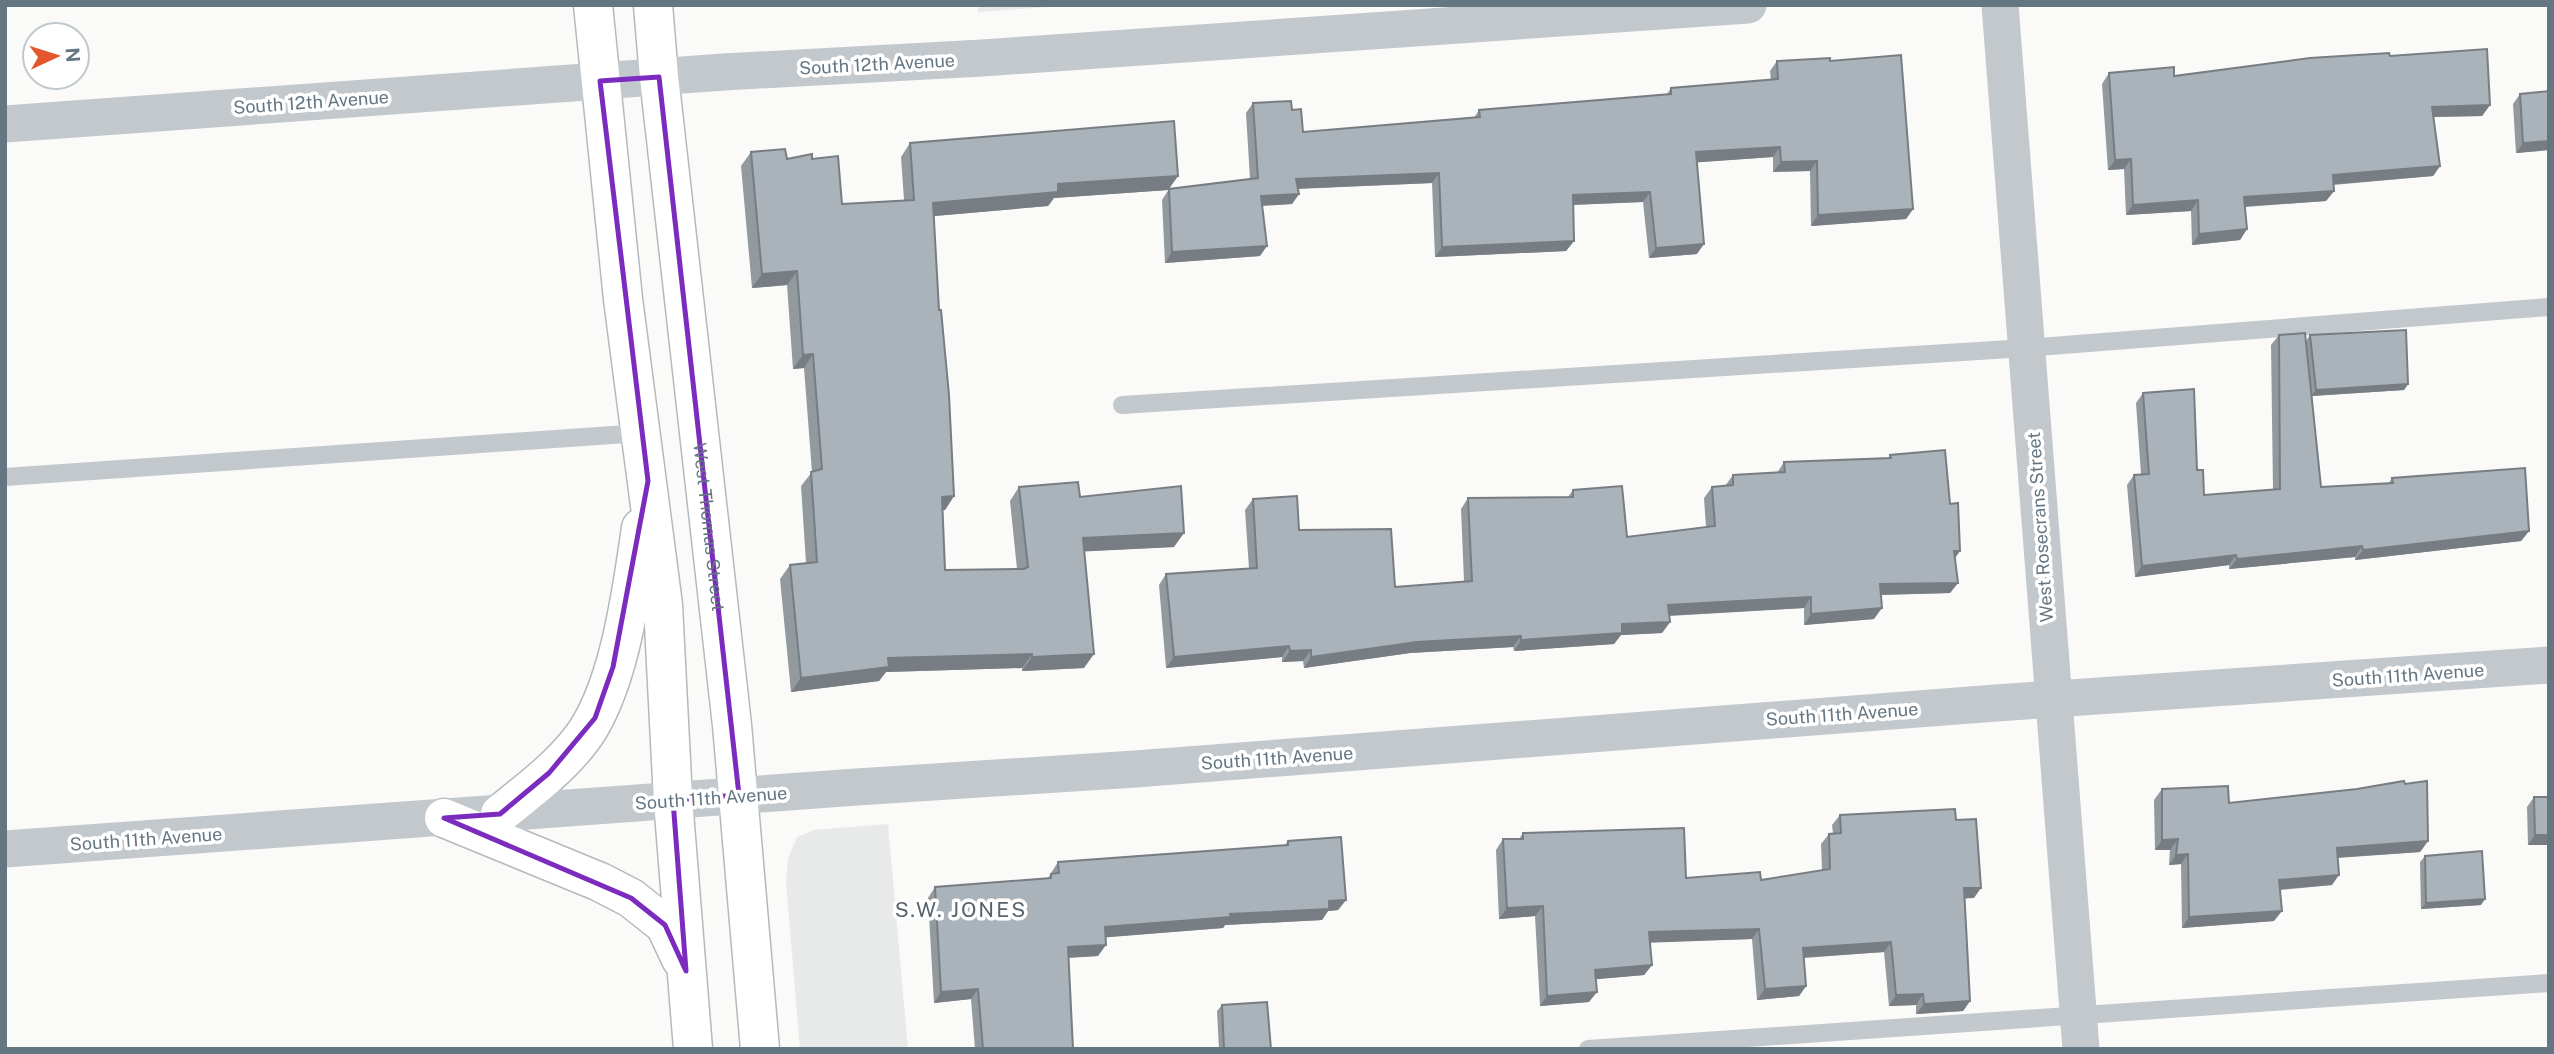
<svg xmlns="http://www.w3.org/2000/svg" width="2554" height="1054" font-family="'Public Sans',sans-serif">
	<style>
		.built { fill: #e8e9e9 }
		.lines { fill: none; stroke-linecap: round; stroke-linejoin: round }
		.secondary-casing { stroke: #b3babf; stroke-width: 41 }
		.lane { stroke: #c3c8cc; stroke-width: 18 }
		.street { stroke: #c3c8cc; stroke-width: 37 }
		.secondary { stroke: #fff; stroke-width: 38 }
		.wall { fill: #929a9f }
		.shaded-wall { fill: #777d82 }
		.building { fill: #aab3b9; stroke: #777d82; stroke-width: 2 }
		.marked { fill: none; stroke: #7b2cbf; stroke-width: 5; stroke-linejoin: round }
		.labels { text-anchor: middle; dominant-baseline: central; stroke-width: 7; stroke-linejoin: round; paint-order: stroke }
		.street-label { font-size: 18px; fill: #657683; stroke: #fff }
		.quarter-label { font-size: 21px; letter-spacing: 2px; fill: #57646e; stroke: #fff }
	</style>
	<rect width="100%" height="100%" fill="#fafaf8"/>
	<g class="built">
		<polygon points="978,5 1076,5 978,12"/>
		<polygon points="888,824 908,1049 800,1049 786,882 788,858 797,837 814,830"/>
	</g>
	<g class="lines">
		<defs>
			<g id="secondary">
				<polyline points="593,5 623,299 663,605 673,800 693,1049"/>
				<path id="s1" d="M653,5L659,77L732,725L760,1049"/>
				<path d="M500,814C527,792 557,770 579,742C619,693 632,590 641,528"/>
				<polyline points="444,818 600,882 631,898 665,925 681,959"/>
			</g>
		</defs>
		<use href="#secondary" class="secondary-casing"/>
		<g class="lane">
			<polyline points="1122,405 2026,348 2549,307"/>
			<polyline points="5,477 641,433"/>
			<polyline points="1588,1049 2549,983"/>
		</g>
		<g class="street">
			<polyline points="2000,5 2081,1049"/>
			<polyline points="5,124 724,72 982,58 1748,5"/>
			<polyline points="5,849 857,787 1135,769 1996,703 2549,665"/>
		</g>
		<use href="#secondary" class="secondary"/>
	</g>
	<g class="wall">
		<polygon points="2390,56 2490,105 2482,116 2433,117 2440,166 2433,176 2333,185 2334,191 2326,201 2245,207 2247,229 2240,240 2192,245 2191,211 2126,215 2124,169 2108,170 2102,84 2109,73 2174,76"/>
		<polygon points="1777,61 1830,61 1913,209 1906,219 1811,226 1810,171 1773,172 1773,157 1697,162 1697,254 1649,258 1643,202 1573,205 1574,241 1566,251 1435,257 1432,183 1298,189 1299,194 1292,204 1262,206 1260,256 1165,263 1162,200 1169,189 1250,179 1246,113 1253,103 1292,110 1303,132 1474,118 1479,110 1667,94 1671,88 1771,80 1770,71"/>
		<polygon points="2520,94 2549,150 2516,153 2513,104"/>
		<polygon points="910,143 1178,176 1168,190 1054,198 1048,206 934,216 939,310 954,496 945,510 942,510 945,570 1017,569 1010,501 1019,487 1080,497 1174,547 1085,551 1084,668 1022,671 1022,668 886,672 879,681 791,692 780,579 790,565 806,563 801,486 812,472 804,368 793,369 787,285 752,288 741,166 751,152 787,159 812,159 842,204 904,200 901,157"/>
		<polygon points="2279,335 2306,341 2310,335 2408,384 2404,390 2312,396 2321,487 2389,483 2392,478 2529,531 2521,541 2355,560 2355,557 2229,569 2229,565 2135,577 2127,485 2134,475 2141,474 2136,403 2143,393 2197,470 2204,495 2273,489 2271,345"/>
		<polygon points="1890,455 1955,558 1958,583 1950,593 1881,595 1874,619 1804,625 1804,608 1669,616 1670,622 1662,633 1621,635 1614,644 1514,651 1513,647 1410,653 1304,668 1303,661 1282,662 1282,657 1166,668 1159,585 1166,574 1249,569 1245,510 1253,499 1299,530 1395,587 1464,581 1461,509 1468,498 1568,497 1573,490 1627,537 1706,527 1704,498 1712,487 1725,486 1733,475 1777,473 1784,462 1888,458"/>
		<polygon points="2405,784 2428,841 2420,852 2338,858 2332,885 2280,890 2274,921 2182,928 2181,864 2169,865 2170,850 2155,850 2154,800 2162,789 2229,803"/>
		<polygon points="2534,797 2549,797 2549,845 2528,845 2527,807"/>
		<polygon points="1840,815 1956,820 1974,898 1964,898 1970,1001 1963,1011 1916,1014 1916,1005 1889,1006 1884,952 1804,958 1806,986 1799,996 1757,1000 1752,939 1650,942 1652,965 1644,975 1596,979 1589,1002 1540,1006 1535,916 1499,919 1496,850 1503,839 1519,839 1523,833 1686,878 1761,880 1822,870 1821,844 1829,834 1833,833 1832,825"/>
		<polygon points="1288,841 1346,900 1338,910 1328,911 1322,920 1225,925 1223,928 1106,937 1098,956 1068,958 1073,1049 975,1049 971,999 934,1003 928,898 935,887 1048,878 1058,862 1285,845"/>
		<polygon points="2425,856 2481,905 2421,909 2420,862"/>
		<polygon points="1222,1005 1271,1049 1219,1049 1217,1011"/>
	</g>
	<g class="shaded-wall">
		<polygon points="2490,105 2482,116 2424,117 2432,107"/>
		<polygon points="2549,141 2549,150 2516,153 2523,143"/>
		<polygon points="1780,147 1773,157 1689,163 1696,152"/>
		<polygon points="2131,159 2124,169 2108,170 2115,160"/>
		<polygon points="1817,161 1810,171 1773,172 1781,162"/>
		<polygon points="2440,166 2433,176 2325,185 2333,175"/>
		<polygon points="1439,173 1432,183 1289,189 1296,179"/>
		<polygon points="1178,176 1168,190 1054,198 1048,206 923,217 933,203 1058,184"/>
		<polygon points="2334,191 2326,201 2237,207 2244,197"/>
		<polygon points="1650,192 1643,202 1566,205 1573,195"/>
		<polygon points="1299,194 1292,204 1254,206 1261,196"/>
		<polygon points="2198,200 2191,211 2126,215 2133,205"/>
		<polygon points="1913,209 1906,219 1811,226 1818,215"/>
		<polygon points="2247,229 2240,240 2192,245 2199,234"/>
		<polygon points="1574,241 1566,251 1435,257 1442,247"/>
		<polygon points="1704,244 1697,254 1649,258 1656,248"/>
		<polygon points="1267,246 1260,256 1165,263 1172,252"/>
		<polygon points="797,271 787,285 752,288 762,274"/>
		<polygon points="813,354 804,368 793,369 803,355"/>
		<polygon points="2408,384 2404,390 2311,396 2316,390"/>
		<polygon points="954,496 945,510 932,511 942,497"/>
		<polygon points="2529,531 2521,541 2355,560 2363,550"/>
		<polygon points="1184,533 1174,547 1074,552 1083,538"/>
		<polygon points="2362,546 2355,557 2229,569 2237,559"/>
		<polygon points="1954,551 1960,551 1953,561"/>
		<polygon points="2236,555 2229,565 2135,577 2142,566"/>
		<polygon points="1958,583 1950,593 1873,595 1880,584"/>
		<polygon points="1811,597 1804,608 1661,616 1668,605"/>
		<polygon points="1882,608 1874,619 1804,625 1811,614"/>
		<polygon points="1670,622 1662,633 1621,635 1614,644 1514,651 1521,640 1622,624"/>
		<polygon points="1521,636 1513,647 1410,653 1304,668 1311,657 1417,642"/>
		<polygon points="1289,646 1282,657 1166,668 1174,657"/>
		<polygon points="1311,650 1303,661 1282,662 1290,651"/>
		<polygon points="1032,654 1022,668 886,672 879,681 791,692 801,678 888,658"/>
		<polygon points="1094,654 1084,668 1022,671 1032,657"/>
		<polygon points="2535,835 2549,835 2549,845 2528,845"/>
		<polygon points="2178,839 2170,850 2155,850 2162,840"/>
		<polygon points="2428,841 2420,852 2330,858 2337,848"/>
		<polygon points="2188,854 2181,864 2169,865 2176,855"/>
		<polygon points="2339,875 2332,885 2272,890 2279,880"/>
		<polygon points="1964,888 1981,888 1974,898 1956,899"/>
		<polygon points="2485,899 2481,905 2421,909 2426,903"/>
		<polygon points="1346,900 1338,910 1328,911 1322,920 1225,925 1223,928 1098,938 1105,927 1230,914 1329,901"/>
		<polygon points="1543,906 1535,916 1499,919 1507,908"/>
		<polygon points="2282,911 2274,921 2182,928 2189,917"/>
		<polygon points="1759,929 1752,939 1642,943 1649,932"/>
		<polygon points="1891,942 1884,952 1796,958 1803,948"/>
		<polygon points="1106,945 1098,956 1060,958 1068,947"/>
		<polygon points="1652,965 1644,975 1588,980 1595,970"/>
		<polygon points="1806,986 1799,996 1757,1000 1765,989"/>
		<polygon points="978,989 971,999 934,1003 941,992"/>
		<polygon points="1597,992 1589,1002 1540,1006 1547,996"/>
		<polygon points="1923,994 1916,1005 1889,1006 1896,995"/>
		<polygon points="1970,1001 1963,1011 1916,1014 1924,1004"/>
	</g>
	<g class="building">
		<polygon points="2487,49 2490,105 2432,107 2440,166 2333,175 2334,191 2244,197 2247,229 2199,234 2198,200 2133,205 2131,159 2115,160 2109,73 2174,67 2174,76 2310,58 2389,53 2390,56"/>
		<polygon points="1901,55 1913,209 1818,215 1817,161 1781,162 1780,147 1696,152 1704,244 1656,248 1650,192 1573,195 1574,241 1442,247 1439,173 1296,179 1299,194 1261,196 1267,246 1172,252 1169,189 1258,178 1253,103 1291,101 1292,110 1301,109 1303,132 1480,117 1479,110 1671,94 1671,88 1778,79 1777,61 1830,58 1830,61"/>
		<polygon points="2549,91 2549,141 2523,143 2520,94"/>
		<polygon points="1174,121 1178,176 1058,184 1058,192 933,203 939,310 941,310 949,395 954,496 942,497 945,570 1024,569 1028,567 1019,487 1078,482 1080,497 1181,486 1184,533 1083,538 1094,654 1032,657 1032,654 888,658 889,667 801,678 790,565 817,562 811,472 822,469 813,354 803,355 797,271 762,274 751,152 785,149 787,159 812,154 812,159 838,156 842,204 914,200 910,143"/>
		<polygon points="2406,330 2408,384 2316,390 2310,335"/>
		<polygon points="2305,333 2321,487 2393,483 2392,478 2525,468 2529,531 2363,550 2362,546 2237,559 2236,555 2142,566 2134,475 2149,474 2143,393 2194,389 2197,470 2203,470 2204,495 2280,489 2279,335"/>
		<polygon points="1945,450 1950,504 1958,503 1960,551 1954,551 1958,583 1880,584 1882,608 1811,614 1811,597 1668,605 1670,622 1622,624 1622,633 1521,640 1521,636 1417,642 1311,657 1311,650 1290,651 1289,646 1174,657 1166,574 1257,568 1253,499 1297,496 1299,530 1391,529 1395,587 1472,581 1468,498 1573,497 1573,490 1622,486 1627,537 1715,526 1712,487 1733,485 1733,475 1785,472 1784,462 1891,458 1890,455"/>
		<polygon points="2404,781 2405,784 2427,781 2428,841 2337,848 2339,875 2279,880 2282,911 2189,917 2188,854 2176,855 2178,839 2162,840 2162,789 2228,786 2229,803 2357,789"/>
		<polygon points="2534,797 2549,797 2549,835 2535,835"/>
		<polygon points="1955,809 1956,820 1976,819 1981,888 1964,888 1970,1001 1924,1004 1923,994 1896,995 1891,942 1803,948 1806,986 1765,989 1759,929 1649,932 1652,965 1595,970 1597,992 1547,996 1543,906 1507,908 1503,839 1523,839 1523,833 1684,828 1686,878 1760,872 1761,880 1830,869 1829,834 1841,833 1840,815"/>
		<polygon points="1341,837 1346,900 1329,901 1329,909 1230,914 1231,917 1105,927 1106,945 1068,947 1073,1049 983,1049 978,989 941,992 935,887 1051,878 1051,874 1059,873 1058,862 1288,845 1288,841"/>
		<polygon points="2482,851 2485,899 2426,903 2425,856"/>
		<polygon points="1267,1002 1271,1049 1224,1049 1222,1005"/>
	</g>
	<path class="marked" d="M659,77L739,795L673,800L686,971L665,925L631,898L444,818L500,814L549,773L595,718L613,667L648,481L600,81Z"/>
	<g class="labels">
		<g class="street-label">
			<text transform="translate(877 64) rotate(-3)">South 12th Avenue</text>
			<text transform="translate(311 102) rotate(-4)">South 12th Avenue</text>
			<text stroke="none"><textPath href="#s1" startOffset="525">West Thomas Street</textPath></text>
			<text transform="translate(2040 527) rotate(-94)">West Rosecrans Street</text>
			<text transform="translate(2408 675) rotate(-4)">South 11th Avenue</text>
			<text transform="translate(1842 714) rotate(-4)">South 11th Avenue</text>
			<text transform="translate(1277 758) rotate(-4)">South 11th Avenue</text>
			<text transform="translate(711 798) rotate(-4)">South 11th Avenue</text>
			<text transform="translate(146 839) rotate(-4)">South 11th Avenue</text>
		</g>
		<g class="quarter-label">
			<text x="961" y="909">S.W. JONES</text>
		</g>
	</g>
	<rect width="2554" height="1054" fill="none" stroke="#657683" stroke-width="14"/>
	<g transform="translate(56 56) rotate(86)"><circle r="33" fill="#ffffff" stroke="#c1c8cd" stroke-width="2"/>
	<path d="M0-5L12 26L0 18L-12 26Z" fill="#e4572e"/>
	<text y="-10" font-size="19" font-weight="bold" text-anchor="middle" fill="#657683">N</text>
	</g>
</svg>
